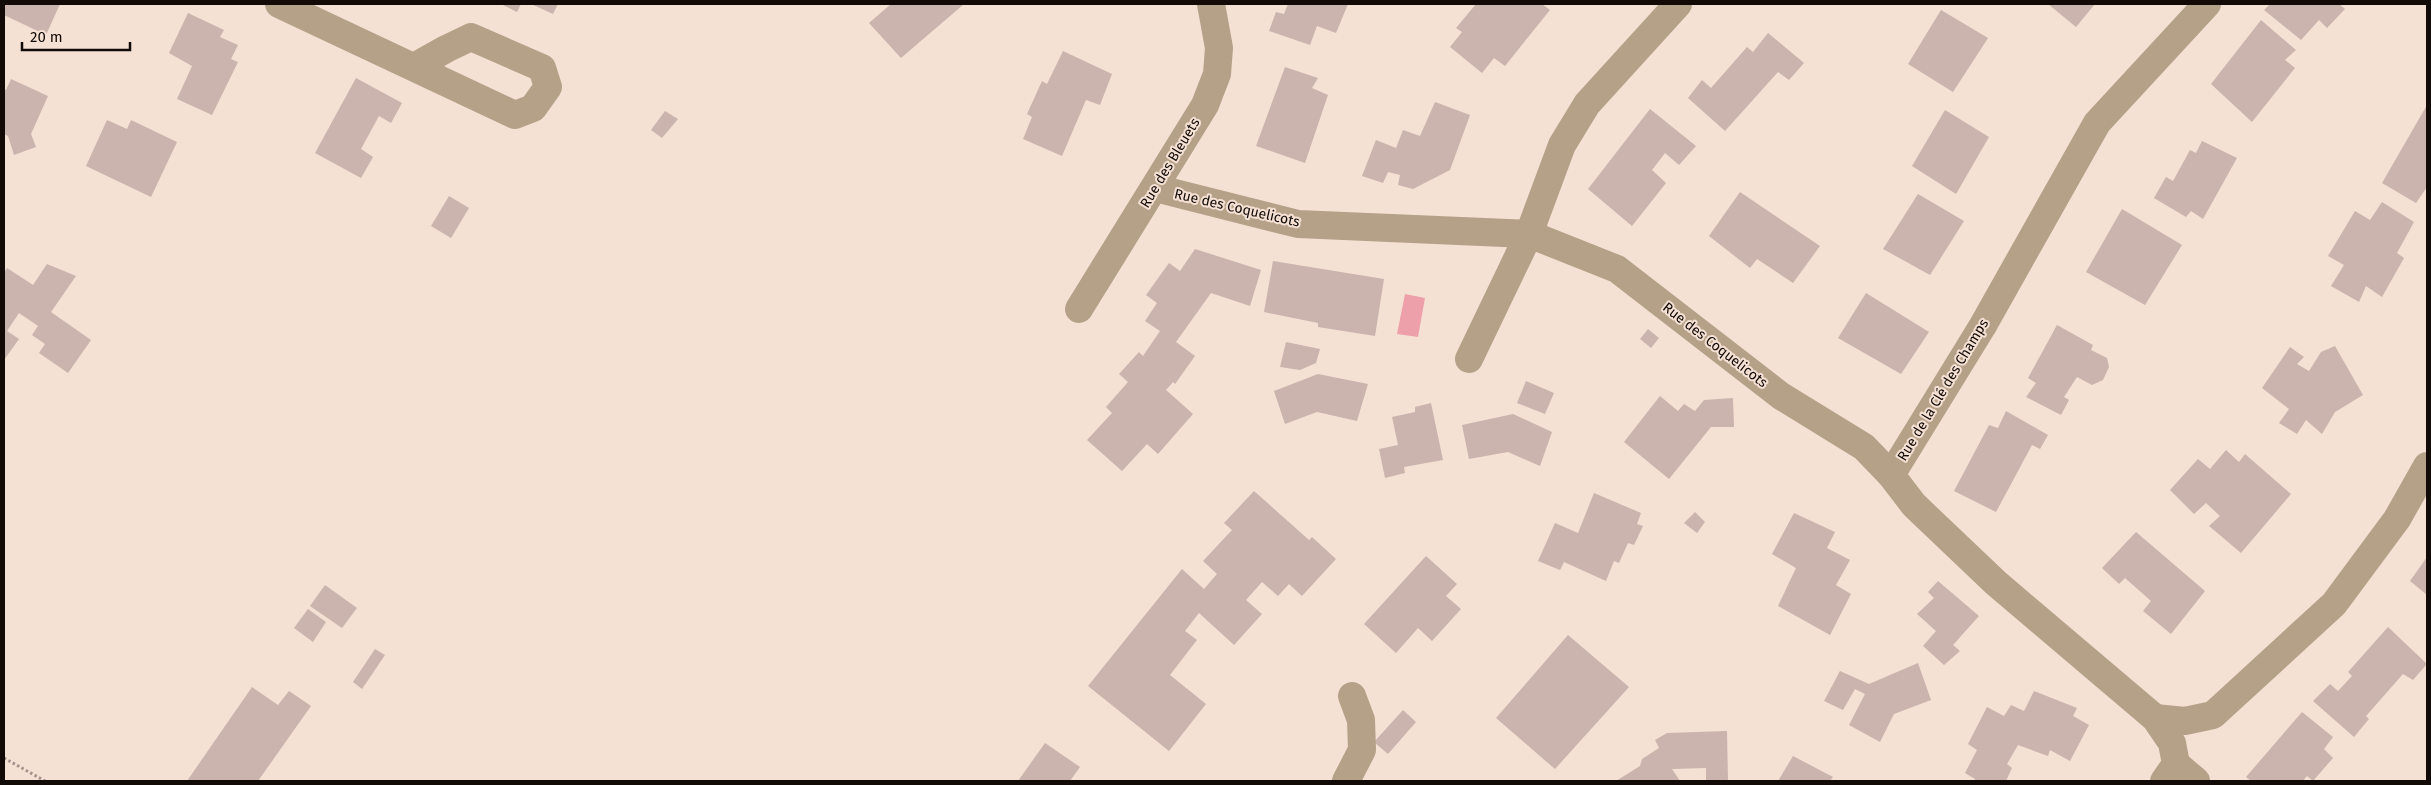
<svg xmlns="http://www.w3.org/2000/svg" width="2431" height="785" font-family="'Fira Sans',sans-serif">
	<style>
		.water { fill: #eda0aa }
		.building { fill: #cbb3ae }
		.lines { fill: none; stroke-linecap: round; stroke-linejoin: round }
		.path { stroke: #a3938a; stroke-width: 3; stroke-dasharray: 2.5 2.5; stroke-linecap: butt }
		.minor { stroke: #b5a188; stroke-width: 28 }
		.labels { text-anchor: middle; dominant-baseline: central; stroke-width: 4; stroke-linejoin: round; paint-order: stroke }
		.street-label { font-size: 14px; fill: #110a06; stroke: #f5e0d4 }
	</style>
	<rect width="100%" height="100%" fill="#f5e0d4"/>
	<polygon class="water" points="1405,294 1425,298 1418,337 1397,334"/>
	<g class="building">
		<polygon points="4,4 60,4 46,35 4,15"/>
		<polygon points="501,4 521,4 517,12"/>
		<polygon points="531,4 558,4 553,14"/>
		<polygon points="891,4 964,4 901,58 869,23"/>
		<polygon points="1288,4 1348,4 1336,33 1317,26 1310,45 1269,31 1276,12 1284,14"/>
		<polygon points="1476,4 1542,4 1550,10 1505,66 1494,58 1482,73 1450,47 1462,32 1456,28"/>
		<polygon points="2048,4 2095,4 2076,27"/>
		<polygon points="2270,4 2339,4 2345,9 2327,28 2319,20 2301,40 2264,10"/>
		<polygon points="1941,10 1988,38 1953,92 1908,64"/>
		<polygon points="188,13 224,30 220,37 238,45 231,59 238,62 212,115 177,99 192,66 169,53"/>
		<polygon points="2261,20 2296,50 2285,60 2295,68 2252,122 2211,84"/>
		<polygon points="1768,33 1804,63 1789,80 1778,72 1725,131 1688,98 1702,80 1711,88 1747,47 1753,52"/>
		<polygon points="1063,51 1112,74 1100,105 1086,100 1062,156 1023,139 1032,117 1027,114 1042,81 1047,84"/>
		<polygon points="1285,67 1318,78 1312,88 1328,95 1305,163 1256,146"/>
		<polygon points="356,78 402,103 391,123 379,116 361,149 373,157 361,178 315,153"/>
		<polygon points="11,79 48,96 31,134 36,147 14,155 8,136 4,134 4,89 6,90"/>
		<polygon points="1435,102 1470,115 1450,170 1413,189 1398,185 1400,175 1388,172 1383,183 1362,176 1376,140 1396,148 1403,130 1420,136"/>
		<polygon points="2427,105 2427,187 2416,203 2382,183"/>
		<polygon points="1650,109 1696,146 1679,165 1665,153 1652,170 1666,183 1632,226 1588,189"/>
		<polygon points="1945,110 1989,137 1956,194 1912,166"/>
		<polygon points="665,111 678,119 662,138 651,130"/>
		<polygon points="107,120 127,129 131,120 177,142 151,197 86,166"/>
		<polygon points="2202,141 2237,158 2203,219 2191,211 2186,217 2154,198 2166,177 2173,181 2190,150 2196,153"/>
		<polygon points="1740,192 1820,246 1793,283 1757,259 1750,268 1709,236"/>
		<polygon points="1918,194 1964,221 1930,275 1883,249"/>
		<polygon points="449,196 469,208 451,238 431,226"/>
		<polygon points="2382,202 2414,222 2397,253 2404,258 2382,297 2366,286 2359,302 2331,286 2344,265 2328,256 2355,211 2370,220"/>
		<polygon points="2122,209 2182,245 2145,305 2086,272"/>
		<polygon points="1195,249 1261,270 1250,306 1211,293 1176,342 1195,356 1175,384 1173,382 1166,390 1193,414 1158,454 1147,444 1122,471 1087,440 1112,413 1106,407 1128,382 1119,374 1139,352 1143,356 1160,331 1145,321 1157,303 1146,295 1169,263 1180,271"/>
		<polygon points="1273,261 1384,279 1375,336 1318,327 1318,323 1264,312"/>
		<polygon points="47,264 76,276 51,312 91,340 68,373 39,353 45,344 32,335 38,326 19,313 7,331 19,339 4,360 4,273 7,268 33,285"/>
		<polygon points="1866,293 1929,332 1901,374 1838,338"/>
		<polygon points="2057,325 2093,345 2091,350 2107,358 2109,367 2103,380 2092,385 2077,377 2064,397 2069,400 2061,415 2026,397 2036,383 2028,378"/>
		<polygon points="1648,329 1659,338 1651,348 1640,339"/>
		<polygon points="1286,342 1320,349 1316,363 1300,370 1280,367"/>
		<polygon points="2335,346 2363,395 2335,412 2322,434 2306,420 2297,434 2279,423 2289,409 2262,388 2290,347 2304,357 2297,364 2309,371 2321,352"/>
		<polygon points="1318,374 1368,384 1357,421 1317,412 1285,424 1274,391"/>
		<polygon points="1526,381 1554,393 1545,414 1517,403"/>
		<polygon points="1660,396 1678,411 1684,404 1695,411 1704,400 1733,398 1734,427 1711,427 1669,479 1624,442"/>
		<polygon points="1431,403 1443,460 1404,467 1405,473 1385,478 1379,449 1398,445 1392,417 1415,412 1415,407"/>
		<polygon points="2006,411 2048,435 2040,449 2032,445 1996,512 1954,491 1989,425 1998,428"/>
		<polygon points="1513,414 1552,432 1540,466 1508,452 1469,459 1462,425"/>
		<polygon points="2226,450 2239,462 2245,454 2291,494 2241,553 2209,526 2220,516 2206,503 2194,514 2170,490 2198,459 2210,469"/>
		<polygon points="1254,491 1309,540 1312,537 1336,559 1302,596 1289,584 1278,596 1262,582 1246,600 1262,614 1234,645 1199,613 1185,631 1197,640 1170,675 1206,704 1169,751 1088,686 1182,569 1204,589 1217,574 1203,561 1232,530 1224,523"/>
		<polygon points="1594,493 1641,513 1637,524 1643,526 1634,545 1628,543 1619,563 1614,561 1606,581 1564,562 1560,570 1538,561 1555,523 1578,533"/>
		<polygon points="1695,512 1705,522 1697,533 1684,523"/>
		<polygon points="1794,513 1835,532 1827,548 1850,560 1836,585 1851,594 1830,635 1778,606 1796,568 1772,554"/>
		<polygon points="2136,532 2205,591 2171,634 2143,611 2151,601 2125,578 2119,584 2102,568"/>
		<polygon points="1426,556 1457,584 1446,596 1461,609 1432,641 1418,628 1396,653 1364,624"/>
		<polygon points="2427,557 2427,595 2410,581"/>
		<polygon points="1938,581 1979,616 1953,645 1960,651 1944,665 1923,646 1936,631 1917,614 1934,598 1928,592"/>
		<polygon points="325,585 357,608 342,628 310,606"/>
		<polygon points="308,609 326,622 313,642 294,628"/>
		<polygon points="2388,627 2427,664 2413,680 2403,674 2366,716 2369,719 2354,737 2313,701 2330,684 2338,691 2352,676 2348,672"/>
		<polygon points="1568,635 1629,687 1555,769 1496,718"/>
		<polygon points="375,649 385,655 362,689 353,682"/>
		<polygon points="1918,663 1931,700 1894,714 1880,742 1849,725 1865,694 1855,689 1843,710 1824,701 1840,671 1869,684"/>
		<polygon points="252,687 278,705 289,691 311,706 258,781 187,781"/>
		<polygon points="2034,691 2077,708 2073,716 2089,725 2070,761 2050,750 2048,756 2018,745 2007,764 2012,768 2006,781 1974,781 1975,779 1965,773 1977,750 1968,744 1987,707 2004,716 2011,705 2024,711"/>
		<polygon points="1403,710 1416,722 1388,754 1374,742"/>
		<polygon points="2302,712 2333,737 2324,749 2333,758 2313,781 2307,776 2303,781 2251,781 2246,777"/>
		<polygon points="1727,731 1728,781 1706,781 1706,768 1672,769 1680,781 1616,781 1640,766 1642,759 1659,748 1655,740 1667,733"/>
		<polygon points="1045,743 1080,767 1070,781 1018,781"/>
		<polygon points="1793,756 1833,777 1830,781 1778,781"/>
	</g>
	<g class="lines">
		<polyline class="path" points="4,758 45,781"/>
		<g class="minor">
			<polyline points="279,4 515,115 533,108 548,87 542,68 471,37 446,49 414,67"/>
			<polyline points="1155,188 1298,224 1529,234 1617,269 1781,396 1864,447 1891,475 1914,505 1996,583 2155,718 2172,743 2176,764 2164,781"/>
			<polyline points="1079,309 1205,105 1217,74 1219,48 1211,4"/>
			<polyline points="1469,359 1529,234 1562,145 1587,104 1678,4"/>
			<polyline points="1891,475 1982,327 2097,123 2207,4"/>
			<polyline points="2155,718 2185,721 2213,715 2334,604 2397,519 2427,466"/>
			<polyline points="2176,764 2196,781"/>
			<polyline points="1346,781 1362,750 1361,720 1352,696"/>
		</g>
	</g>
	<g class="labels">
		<g class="street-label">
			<text transform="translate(1170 163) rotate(-59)">Rue des Bleuets</text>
			<text transform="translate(1237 208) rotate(13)">Rue des Coquelicots</text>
			<text transform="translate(1715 345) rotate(38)">Rue des Coquelicots</text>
			<text transform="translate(1943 390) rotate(-59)">Rue de la Clé des Champs</text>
		</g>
	</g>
	<rect width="2431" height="785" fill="none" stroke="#110a06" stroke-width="10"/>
	<path d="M22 42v8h108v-8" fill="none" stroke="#110a06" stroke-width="2.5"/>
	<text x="30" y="42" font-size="15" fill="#110a06" stroke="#f5e0d4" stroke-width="4" paint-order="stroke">20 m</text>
</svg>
